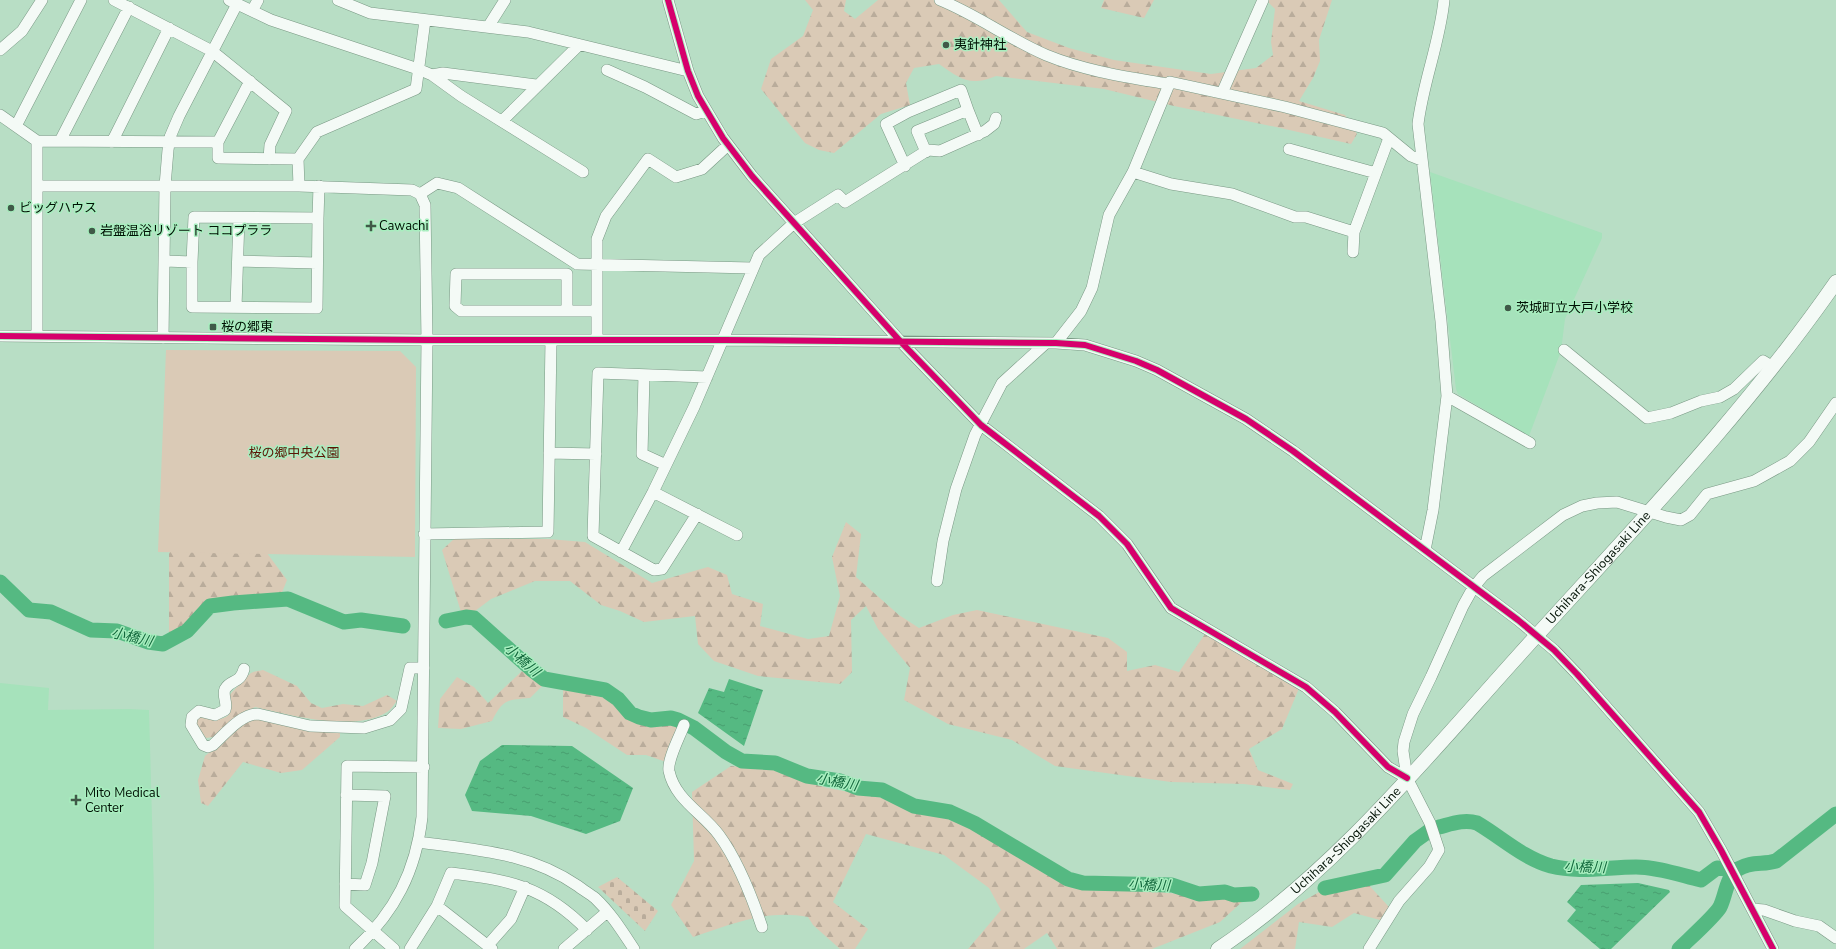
<svg xmlns="http://www.w3.org/2000/svg" width="1836" height="949" font-family="'Nunito Sans','Noto Sans JP',sans-serif">
<style>
.built{fill:#a6e2bb}
.forest{fill:url(#forest-firs)}
.cemetery{fill:url(#cemetery-stones)}
.green{fill:#dacab6}
.water{fill:url(#water-ripples)}
.lines{fill:none;stroke-linecap:round;stroke-linejoin:round}
.river{stroke:#55b982;stroke-width:15}
.minor-casing{stroke:#799884;stroke-width:12}
.major-casing{stroke:#799884;stroke-width:15}
.minor{stroke:#f4faf6;stroke-width:11}
.major{stroke:#f4faf6;stroke-width:14}
.cycleway-casing{stroke:#a8eebf;stroke-width:8}
.cycleway{stroke:#d6006c;stroke-width:6}
.poi-dot{fill:#405948;stroke:#a8eebf;stroke-width:1.5}
.labels{text-anchor:middle;dominant-baseline:central;stroke-width:3;stroke-linejoin:round;paint-order:stroke}
.poi-label{font-size:13px;fill:#001104;stroke:#a8eebf;text-anchor:start}
.park-label{font-size:13px;fill:#5b1403;stroke:#a8eebf}
.street-label{font-size:13px;fill:#001104;stroke:#a8eebf}
.water-label{font-size:14px;font-style:italic;fill:#12683c;stroke:#a8eebf}
</style>
<defs>
<pattern id="forest-firs" width="22" height="20" patternUnits="userSpaceOnUse"><rect width="22" height="20" fill="#dacab6"/><path d="M5 1l3.5 6h-7zM16 11l3.5 6h-7z" fill="#b9ac9b"/></pattern>
<pattern id="cemetery-stones" width="16" height="16" patternUnits="userSpaceOnUse"><rect width="16" height="16" fill="#dacab6"/><path d="M2 7V4a2 2 0 0 1 4 0v3zM10 15v-3a2 2 0 0 1 4 0v3z" fill="#b9ac9b"/></pattern>
<pattern id="water-ripples" width="26" height="14" patternUnits="userSpaceOnUse"><rect width="26" height="14" fill="#55b982"/><path d="M2 4q2-2 4 0t4 0M15 11q2-2 4 0t4 0" fill="none" stroke="#489e6f"/></pattern>
</defs>
<rect width="100%" height="100%" fill="#b8dec5"/>
<path class="built" d="M1430,172L1602,233V238L1565,319L1561,351L1529,436L1458,394L1456,389Z
M0,683L49,688L48,710L129,709L149,710L154,890V949H0Z"/>
<path class="forest" d="M805,0H846L844,11L855,19L878,0H999L1027,32L1069,48L1114,60L1211,74L1256,68L1273,55L1271,42L1275,9L1266,0H1332L1319,40L1320,61L1313,78L1299,101L1345,115L1357,134L1351,144L1276,127L1174,106L1104,89L996,76C969,87 961,79 939,64L914,68L906,83L910,105L881,114L834,153L819,150L805,143L761,89L771,59L803,36L813,10Z
M1104,0H1154L1144,18L1101,8Z
M198,501L255,537L287,580L281,595L213,602L192,620L169,635V554Z
M846,522L861,534L856,577L899,615L919,628L953,615L977,610L1108,638L1127,652V671L1155,665L1179,672L1205,634L1300,686L1282,729L1249,749L1258,770L1293,784L1290,790L1244,784L1171,782L1055,766L1012,740L948,724L904,700L910,668L878,629L866,606L851,620L852,672L840,684L758,676L714,661L698,644L695,616L644,622L620,611L601,605L570,581H535L491,599L475,611L461,612L442,550L454,539H548L585,542L652,583L708,567L727,575L732,594L763,604L760,626L808,639L829,636L840,596L832,557Z
M263,670L297,686L311,703L322,708L343,704L363,706L387,695L397,701C394,704 391,710 387,712C355,733 290,715 255,707L233,720L214,737L206,738L196,724V718L201,716C219,723 238,719 229,696C232,692 248,675 251,673C254,671 259,671 263,670Z
M522,671L544,684L530,698C507,700 503,699 492,721L461,729L438,728L440,699L457,677L474,687L488,703Z
M563,689L590,690L612,699L635,720L678,726L666,762L646,755H627L586,728L563,717Z
M257,719L340,730V737L302,770L281,773L243,762L208,806L201,803L198,780L205,756L246,722Z
M731,766L776,770L827,788L883,798L956,818L1047,875L1085,890L1150,891L1243,901L1220,922L1152,949H1057L1047,933L1024,949H968L1001,910L989,888L944,855L866,834L833,902L868,929L855,949H840L813,925L808,917C768,909 731,924 693,937L671,905L694,861L692,792Z
M1366,882L1389,907L1380,920L1354,913L1332,927L1299,922L1295,949H1240L1298,904L1321,891L1339,892Z"/>
<path class="cemetery" d="M617,877L658,911L645,931L598,887Z"/>
<path class="green" d="M166,350L400,351L416,367L415,557L158,552Z"/>
<path class="water" d="M729,679L763,690L744,746L698,713L709,688L724,692Z
M502,745L572,746L633,788L620,821L586,834L531,816L472,811L465,795L480,761Z
M1638,883L1669,890L1670,892L1611,949H1600L1567,921L1576,910L1567,902L1581,885Z"/>
<g class="lines">
<path class="river" d="M0,582L29,610L51,612L91,630L117,631L148,642L163,644L187,631L210,606L233,603L288,599L344,622L361,620L403,626
M446,621L466,617L474,618L531,669L544,679L605,690L618,699L630,713L639,717L651,720L671,718L678,720L694,728L726,752L742,761L775,763L807,776L840,781L858,788L882,790L914,806L950,812L974,823L1068,879L1083,883L1172,885L1199,894L1225,892L1234,895L1252,894
M1439,827C1451,824 1464,819 1477,823C1501,837 1523,858 1551,866C1578,873 1608,867 1636,867C1658,867 1680,875 1701,880L1717,868L1737,870
M1325,888L1385,875L1415,841L1429,831
M1679,949C1688,940 1715,916 1720,907C1726,895 1726,878 1738,869C1751,861 1763,865 1776,861L1836,814"/>
<defs>
<path id="minor" d="M114,0L212,51L286,111L270,145L269,159
M229,0L271,20L418,69L432,75L461,96L583,172
M338,0L370,13L528,32L688,71
M668,0L688,71L698,96L723,138L752,176L900,341L981,425L1099,516L1127,544L1171,608L1306,687L1335,712L1388,767L1407,778
M940,0C977,15 1009,39 1046,55C1085,71 1127,77 1168,84
M252,11L258,0
M488,27L505,0
M0,50L22,31L42,0
M607,70L645,87L696,114L706,111
M432,75L443,73L536,85
M1222,93L1263,0
M0,115L37,141V336
M502,121L579,45
M16,126L81,0
M37,141L218,142V158L298,159
M60,141L129,7
M112,142L169,28
M218,142L250,81
M1289,149L1376,173
M926,152L917,131L968,110L978,135
M905,166L886,124L908,112L961,90L968,110
M1133,172L1171,184L1232,194L1295,217H1306L1354,232
M37,186H299L298,159L317,132L416,89L425,20
M299,186L412,190L420,194L425,205L427,340L422,817C416,871 395,912 355,949
M420,194L437,183L458,188L577,264L752,268
M1353,252L1354,232L1389,138
M165,261L192,262L194,217L318,218L319,186
M238,261L317,263
M192,262V307L317,308L318,218
M236,307L239,218
M567,311V274H456L455,306L461,311H597
M0,336L427,340H723L1056,343L1085,345L1136,361L1157,370L1246,419L1293,451L1518,620L1554,650L1577,674L1699,812L1721,850L1773,949
M163,338L165,186L168,150L170,137L179,116L237,4
M597,340V239L606,216L648,159L676,177L702,169L728,145
M1056,343L1081,311L1092,288L1109,215L1133,172L1170,82L1285,107L1383,133L1411,156L1421,160
M1564,350L1647,418L1671,413L1701,401L1720,397L1734,389L1763,361L1773,367
M644,375L642,454L666,465
M1447,396L1530,443
M549,453L596,454
M653,492L737,535
M697,514L662,569L654,570L593,536L598,373L707,377
M424,534L548,532L551,340
M1425,550L1433,510L1447,396L1441,321L1418,124C1423,82 1440,42 1444,0
M621,552L653,492L694,407L759,255L794,223L838,195L845,202L928,150L940,151L985,131L994,124L996,118
M937,581L943,541L956,489L975,435L1002,383L1046,343
M244,669C240,684 231,679 225,689C222,696 228,703 225,710L215,715L199,711L192,717L191,725L203,745L208,747L213,745C226,733 241,714 258,714L310,726L364,728L390,720L401,709L410,668H424
M684,725C680,736 667,760 669,771C675,800 703,813 719,835C738,861 752,897 762,927
M419,842C476,850 529,852 578,886C583,890 590,894 595,898C611,913 622,931 634,949
M345,884L365,885L372,863L385,796L346,795
M437,906L492,949
M1752,909L1764,910L1795,921L1819,926L1836,938
M488,945L511,919L525,887
M394,949L345,906L347,766L424,767
M410,949L437,906L451,873C509,880 544,886 587,930
M564,949L607,912
M1369,949L1399,901L1429,867L1439,850L1430,823L1407,778L1403,751L1404,742L1413,714L1431,677L1463,606L1473,588L1483,576L1563,515L1582,506L1597,503L1617,502L1666,517L1681,520L1690,515L1707,494L1754,481L1790,461L1809,442L1836,403"/>
<g id="major">
<path id="s1" d="M1218,949C1333,873 1427,757 1519,655C1628,534 1743,416 1836,282"/>
</g>
</defs>
<use href="#minor" class="minor-casing"/>
<use href="#major" class="major-casing"/>
<use href="#minor" class="minor"/>
<use href="#major" class="major"/>
<defs>
<path id="cycleway" d="M668,0L688,71L698,96L723,138L752,176L900,341L981,425L1099,516L1127,544L1171,608L1306,687L1335,712L1388,767L1407,778
M0,336L427,340H723L1056,343L1085,345L1136,361L1157,370L1246,419L1293,451L1518,620L1554,650L1577,674L1699,812L1721,850L1773,949"/>
</defs>
<use href="#cycleway" class="cycleway-casing"/>
<use href="#cycleway" class="cycleway"/>
</g>
<g class="poi-dot">
<circle cx="946" cy="45" r="4"/>
<circle cx="11" cy="208" r="4"/>
<path d="M369 220h4v4h4v4h-4v4h-4v-4h-4v-4h4z"/>
<circle cx="92" cy="231" r="4"/>
<circle cx="1508" cy="308" r="4"/>
<rect x="209" y="323" width="8" height="8" rx="2"/>
<path d="M74 794h4v4h4v4h-4v4h-4v-4h-4v-4h4z"/>
</g>
<g class="labels">
<g class="poi-label">
<text x="954" y="45">夷針神社</text>
<text x="19" y="208">ビッグハウス</text>
<text x="379" y="226">Cawachi</text>
<text x="100" y="231">岩盤温浴リゾート ココプララ</text>
<text x="1516" y="308">茨城町立大戸小学校</text>
<text x="221" y="327">桜の郷東</text>
<text x="85" y="793">Mito Medical<tspan x="85" dy="15">Center</tspan></text>
</g>
<g class="park-label">
<text x="294" y="453">桜の郷中央公園</text>
</g>
<g class="street-label">
<text stroke="none"><textPath href="#s1" startOffset="540">Uchihara-Shiogasaki Line</textPath></text>
<text stroke="none"><textPath href="#s1" startOffset="168">Uchihara-Shiogasaki Line</textPath></text>
</g>
<g class="water-label">
<text transform="translate(132 637) rotate(13)">小橋川</text>
<text transform="translate(522 660) rotate(41)">小橋川</text>
<text transform="translate(837 782) rotate(11)">小橋川</text>
<text transform="translate(1585 867) rotate(2)">小橋川</text>
<text transform="translate(1149 885) rotate(3)">小橋川</text>
</g>
</g>
</svg>
